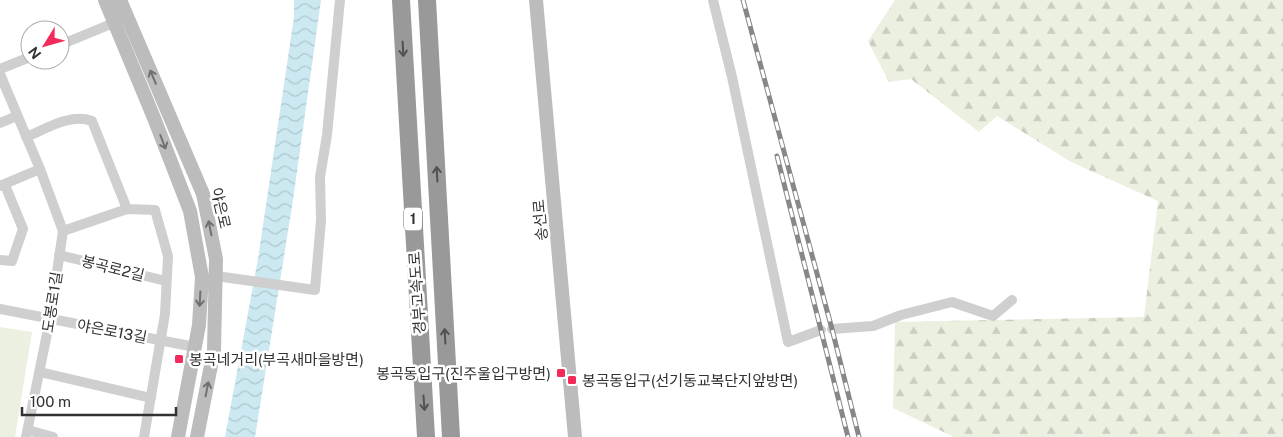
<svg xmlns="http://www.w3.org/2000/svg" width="1283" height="437" font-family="'Public Sans','Noto Sans KR',sans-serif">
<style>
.green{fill:#ebf0e0}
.forest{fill:url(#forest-firs)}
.water{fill:url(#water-waves)}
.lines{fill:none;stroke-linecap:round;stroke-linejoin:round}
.street{stroke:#cfcfcf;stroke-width:10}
.secondary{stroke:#bcbcbc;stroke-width:14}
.highway{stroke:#999;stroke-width:18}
.rail-casing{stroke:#878787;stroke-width:5}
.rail{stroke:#fff;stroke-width:3;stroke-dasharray:9;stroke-linecap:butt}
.oneway{stroke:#515151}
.oneway2{stroke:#707070}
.poi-dot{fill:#f32b59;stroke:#fff;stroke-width:2}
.labels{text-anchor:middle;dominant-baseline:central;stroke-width:5;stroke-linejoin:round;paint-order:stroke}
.shield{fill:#fff;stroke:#707070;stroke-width:1}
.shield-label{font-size:14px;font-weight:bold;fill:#323232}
.street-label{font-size:15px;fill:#323232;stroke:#fff}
.poi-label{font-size:15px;fill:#323232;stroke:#fff;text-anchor:start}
</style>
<defs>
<pattern id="forest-firs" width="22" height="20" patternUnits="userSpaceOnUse" patternTransform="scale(1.25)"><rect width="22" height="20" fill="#ebf0e0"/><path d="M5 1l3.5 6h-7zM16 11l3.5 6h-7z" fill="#cacec1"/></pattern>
<pattern id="water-waves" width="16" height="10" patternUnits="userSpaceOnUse" patternTransform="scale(1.25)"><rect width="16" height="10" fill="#cce8f0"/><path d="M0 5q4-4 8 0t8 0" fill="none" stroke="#b0c7ce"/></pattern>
</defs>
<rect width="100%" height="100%" fill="#fff"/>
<path class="green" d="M0,327L32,332L15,437H0Z"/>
<path class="forest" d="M895,0H1283V437H954L893,408L895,322L1144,317L1158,201L1071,162L997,116L979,132L911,79L889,82L868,41Z"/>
<path class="water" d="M294,0H321L293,200L255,437H225L258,259L294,17Z"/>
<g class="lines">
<path class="street" d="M713,0L732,77L788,342L821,330
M60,45L128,17
M0,69L30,57
M0,74L40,169L63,231L50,319L26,437
M0,123L17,116
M26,137C46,129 70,113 92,121L127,209
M0,186L40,169
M63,231L127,209L155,210L168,256L165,314L144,437
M59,255L166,281
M0,260L12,261L23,229L5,185
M216,276L315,290L321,220L320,177L327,135L340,0
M0,309L195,347
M832,329L873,326L901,315L952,302L993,316L1012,300
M40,372L151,398
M28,430L53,437"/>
<path class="secondary" d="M105,0L154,118L190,211L202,277L199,325L178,437
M120,0L203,194L216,259L214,350L197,437
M536,0L575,437"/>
<path class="highway" d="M401,0L426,437
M427,0L451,437"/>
<defs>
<path id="rail" d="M743,0L832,329L859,437
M777,156L848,437"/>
</defs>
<use href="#rail" class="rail-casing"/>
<use href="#rail" class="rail"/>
</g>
<defs><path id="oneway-shaft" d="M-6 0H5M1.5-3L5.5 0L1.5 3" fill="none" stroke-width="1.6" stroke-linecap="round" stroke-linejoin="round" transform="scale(1.25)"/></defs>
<g class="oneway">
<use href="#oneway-shaft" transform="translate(403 49) rotate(87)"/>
<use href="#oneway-shaft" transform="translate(437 174) rotate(-93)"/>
<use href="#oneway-shaft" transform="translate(445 336) rotate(-93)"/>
<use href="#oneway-shaft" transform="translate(424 403) rotate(86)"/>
</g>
<g class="oneway2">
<use href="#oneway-shaft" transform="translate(153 77) rotate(-113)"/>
<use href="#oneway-shaft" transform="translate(163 142) rotate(69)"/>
<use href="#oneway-shaft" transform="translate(210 228) rotate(-101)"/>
<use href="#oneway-shaft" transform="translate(200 299) rotate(93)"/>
<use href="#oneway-shaft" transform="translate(207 389) rotate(-79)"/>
</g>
<g class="poi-dot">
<rect x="174" y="354" width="10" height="10" rx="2.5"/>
<rect x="556" y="368" width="10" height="10" rx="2.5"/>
<rect x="567" y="375" width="10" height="10" rx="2.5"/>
</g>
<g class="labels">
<rect class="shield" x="404" y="207.5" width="18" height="23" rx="4"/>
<g class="shield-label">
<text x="413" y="219">1</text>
</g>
<g class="street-label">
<text transform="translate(221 208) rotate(77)">야은로</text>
<text transform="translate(540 220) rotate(-95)">송선로</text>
<text transform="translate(113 268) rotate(14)">봉곡로2길</text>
<text transform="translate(417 293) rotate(-94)">경부고속도로</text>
<text transform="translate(52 302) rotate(-81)">도봉로1길</text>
<text transform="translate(112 331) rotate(11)">야은로13길</text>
</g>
<g class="poi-label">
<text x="189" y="359">봉곡네거리(부곡새마을방면)</text>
<text x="551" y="373" text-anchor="end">봉곡동입구(진주울입구방면)</text>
<text x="582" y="380">봉곡동입구(선기동교복단지앞방면)</text>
</g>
</g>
<g transform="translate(45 45) rotate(233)"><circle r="24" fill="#ffffff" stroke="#adadad"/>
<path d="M0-4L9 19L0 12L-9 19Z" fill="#f32b59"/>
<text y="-8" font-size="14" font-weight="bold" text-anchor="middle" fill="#323232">N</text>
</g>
<path d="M22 407v8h154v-8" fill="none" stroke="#323232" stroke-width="2.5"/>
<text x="30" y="407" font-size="15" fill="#323232" stroke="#ffffff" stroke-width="4" paint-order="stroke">100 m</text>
</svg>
